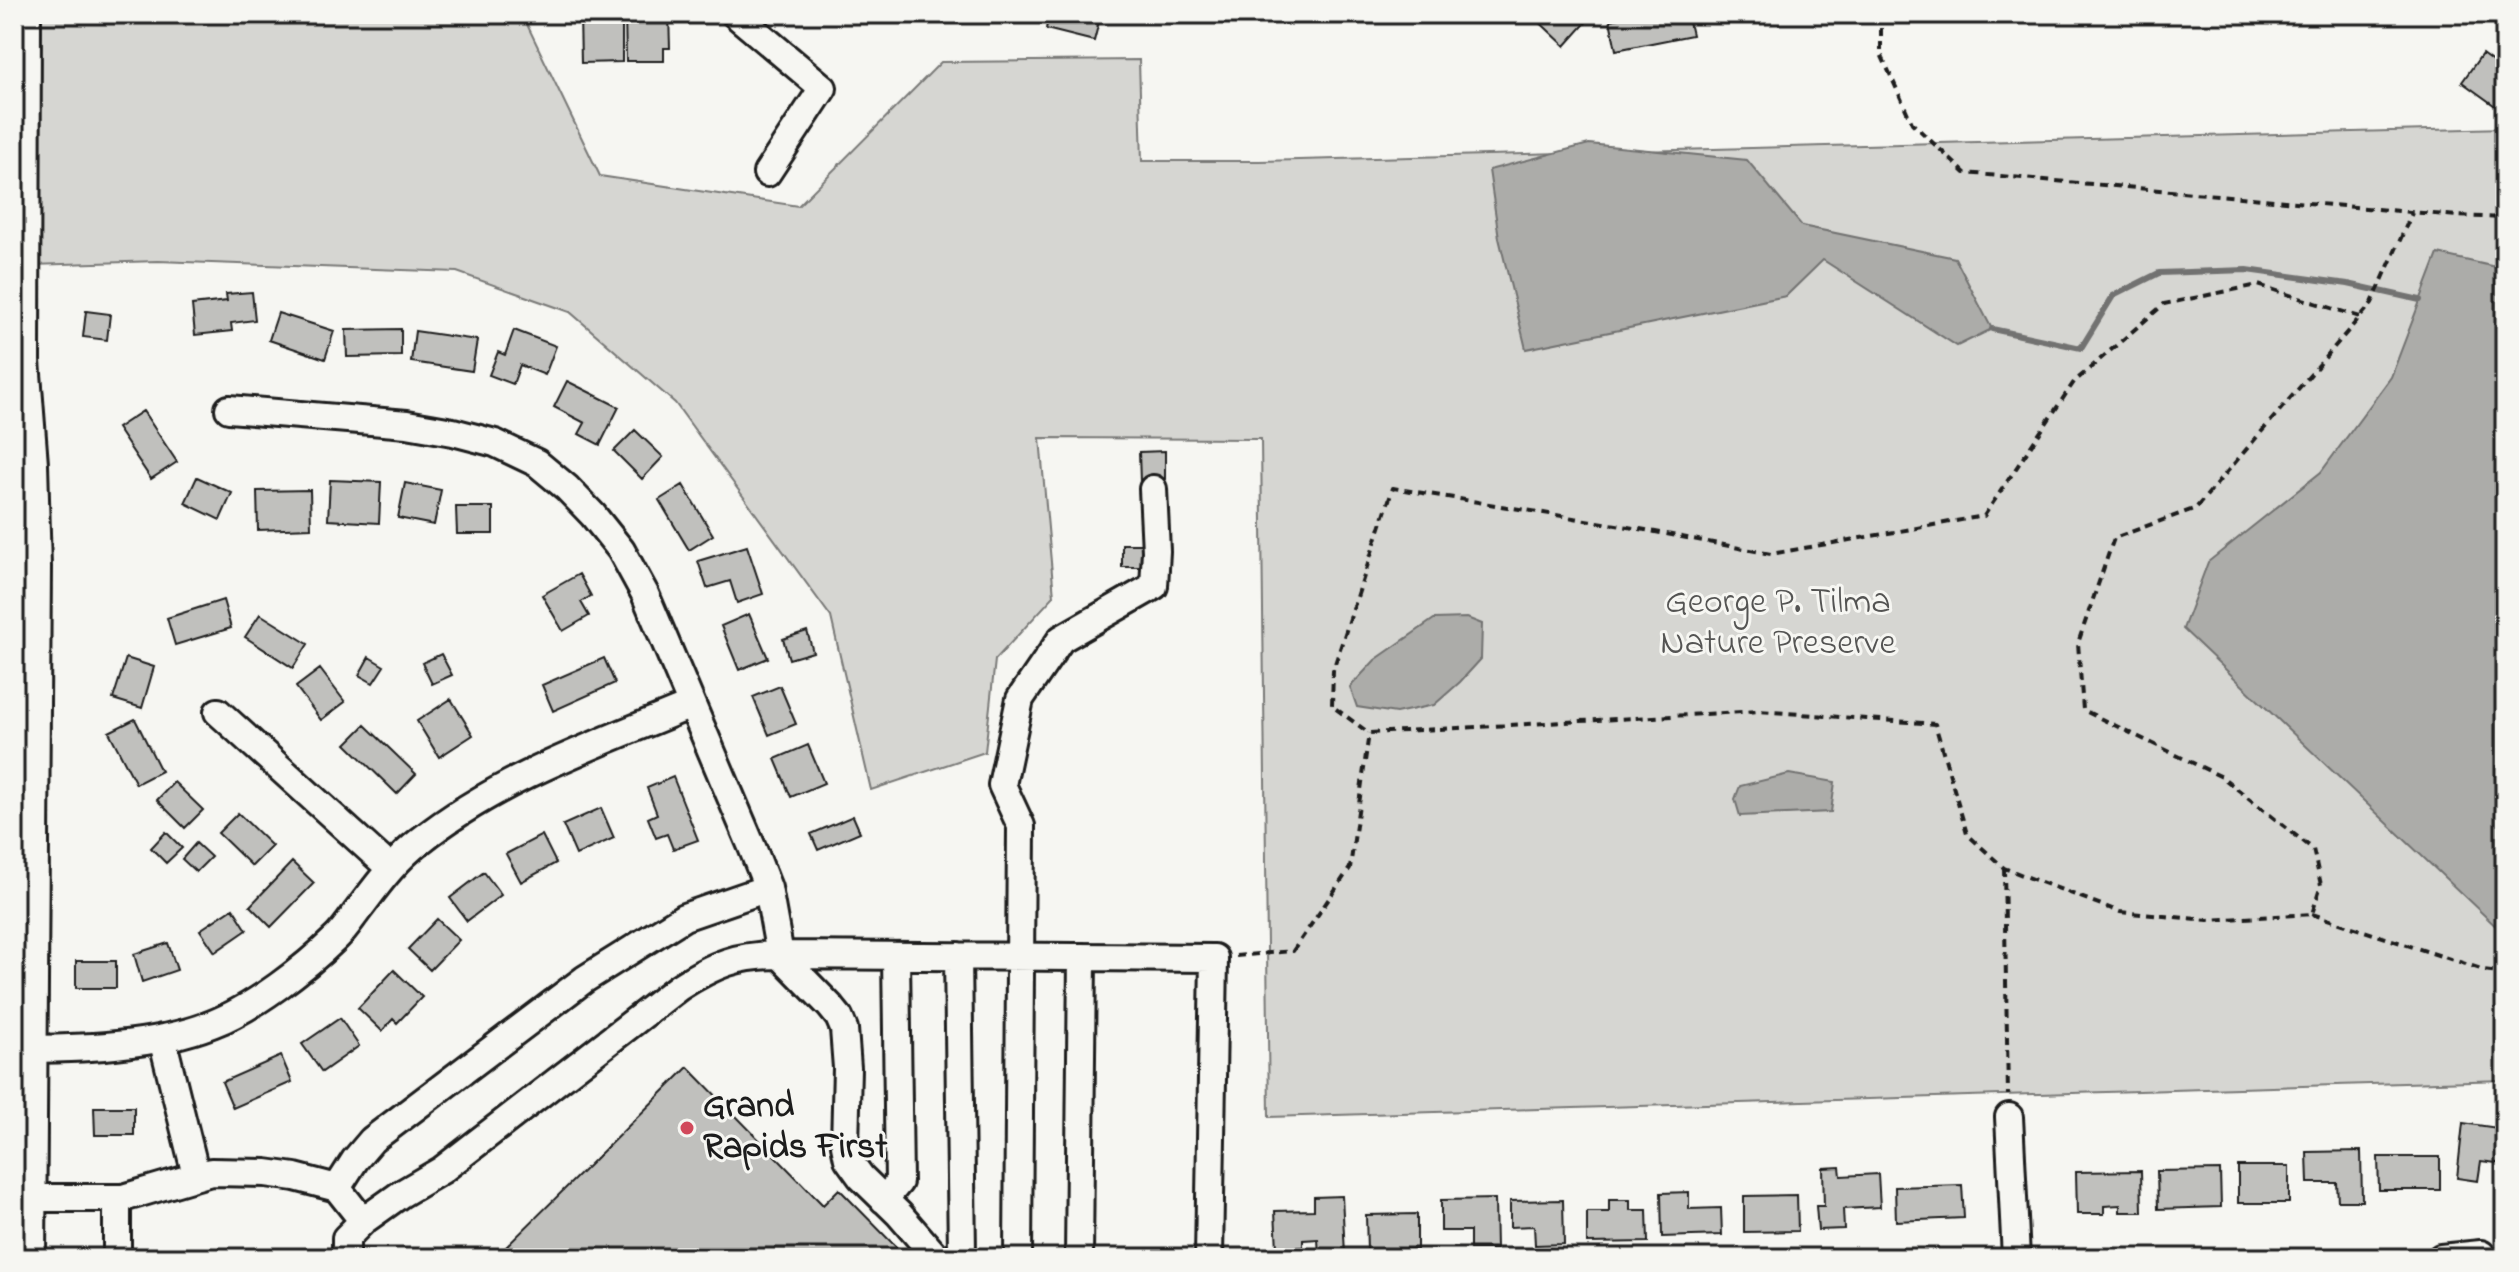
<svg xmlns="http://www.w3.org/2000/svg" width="2519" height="1272" font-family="'Indie Flower',sans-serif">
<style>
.green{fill:#d6d6d2;stroke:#797977;stroke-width:2}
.water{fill:#acaca9;stroke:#727271;stroke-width:2}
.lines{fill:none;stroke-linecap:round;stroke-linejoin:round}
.stream{stroke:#727271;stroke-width:6}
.building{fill:#c0c0bd;stroke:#1c1c1c;stroke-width:2}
.minor-casing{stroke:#1c1c1c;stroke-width:32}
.major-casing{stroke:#1c1c1c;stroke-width:40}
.path{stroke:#1c1c1c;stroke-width:4;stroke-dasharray:8 6;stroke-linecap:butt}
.minor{stroke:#f6f6f2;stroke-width:26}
.major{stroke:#f6f6f2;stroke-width:34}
.poi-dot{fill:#d1495b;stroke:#f6f6f2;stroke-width:3}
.labels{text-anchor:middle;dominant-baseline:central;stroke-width:6;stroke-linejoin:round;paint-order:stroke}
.park-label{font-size:36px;fill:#545453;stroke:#f6f6f2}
.poi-label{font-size:36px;font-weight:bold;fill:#1c1c1c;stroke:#f6f6f2;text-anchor:start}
</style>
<rect width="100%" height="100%" fill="#f6f6f2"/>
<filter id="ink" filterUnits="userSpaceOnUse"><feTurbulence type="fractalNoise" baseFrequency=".0125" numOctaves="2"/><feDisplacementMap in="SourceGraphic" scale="16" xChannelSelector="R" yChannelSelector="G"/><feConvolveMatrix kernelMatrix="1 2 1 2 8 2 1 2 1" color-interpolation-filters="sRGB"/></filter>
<g filter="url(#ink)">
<path class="green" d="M42,14H522L600,176L798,206L941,62L1139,60L1142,161H1259L2505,128V1080L1269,1117L1261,439L1040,438L1054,596L995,660L985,752L871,790L831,617L675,403L570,312L457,272L158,261L32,265Z"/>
<path class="water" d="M1589,144L1747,160L1802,226L1955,258L1992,329L1957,346L1823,260L1786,296L1526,349L1499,238L1489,170Z
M2438,254L2505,269V935L2183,629L2208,562L2321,472L2391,377Z
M1467,618L1482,624L1481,659L1460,682L1434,705L1396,713L1357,707L1350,687L1375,660L1434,619Z
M1789,774L1835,782L1831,812L1740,816L1735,799L1740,786Z"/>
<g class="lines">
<path class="stream" d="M1992,329L2081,348L2113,296L2159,273L2247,270L2348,284L2420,300"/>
</g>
<path class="building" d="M580,14H622V62L581,63Z
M625,14H669L670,48H664V61H626Z
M1049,14H1101L1094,41L1046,29Z
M1531,14H1587L1591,17L1565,46Z
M1638,14H1687L1692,35L1616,50L1610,20Z
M2482,54L2505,71V113L2462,82Z
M252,292L255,320L231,323L232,331L195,335L192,305L227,301L226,294Z
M86,311L110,314L107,340L83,337Z
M278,313L334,331L325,359L269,340Z
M401,329V356L347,357L346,330Z
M514,330L556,346L545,375L520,365L513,384L489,375L498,352L505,355Z
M415,331L477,340L472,371L411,362Z
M567,381L619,407L600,445L579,434L585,423L554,407Z
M143,411L177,462L151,479L117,428Z
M635,430L663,457L642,479L614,451Z
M1165,451V482H1140L1139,452Z
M197,477L232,493L220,520L185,503Z
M330,480L381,482L379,523L328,520Z
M405,483L441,490L434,525L398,518Z
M683,485L713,535L689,550L659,500Z
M310,490L311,528L258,530L257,491Z
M456,507H493V534H457Z
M1122,544H1142L1143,567H1122Z
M747,546L763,594L737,603L730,581L707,588L698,561Z
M579,574L591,596L581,602L589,616L563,631L542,595Z
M223,600L231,628L175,645L167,618Z
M260,614L308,644L293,668L245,637Z
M749,614L768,658L739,670L721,626Z
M807,631L813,652L789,659L783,639Z
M441,654L452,675L432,684L422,663Z
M369,657L384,666L373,683L359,675Z
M126,658L154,667L142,708L113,699Z
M604,658L615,683L553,711L542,685Z
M320,669L345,702L321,720L296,687Z
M780,686L796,724L769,735L753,697Z
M451,699L473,735L439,757L417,721Z
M135,719L161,771L136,784L109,732Z
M365,725L416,774L397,794L346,744Z
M808,745L824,783L791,797L775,759Z
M673,777L698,840L673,849L667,834L656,838L648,818L657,814L647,788Z
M174,782L203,810L185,828L157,800Z
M601,808L614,838L576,855L563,825Z
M238,813L272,846L252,866L218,833Z
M853,816L860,832L818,850L811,834Z
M166,832L182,848L166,863L151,848Z
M542,835L556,863L521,882L506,854Z
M196,843L211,857L196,872L182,859Z
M292,862L314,883L271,927L250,906Z
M484,872L501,895L467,921L450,898Z
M233,908L247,930L215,952L200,930Z
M437,919L459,940L430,970L408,949Z
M168,943L177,970L142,982L134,954Z
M76,961H116V988H76Z
M394,970L422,997L397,1023L393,1019L382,1031L358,1008Z
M340,1018L359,1046L322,1072L302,1044Z
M281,1056L292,1082L233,1108L222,1082Z
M688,1067L823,1205L839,1189L907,1258H495Z
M94,1107H134V1135H95Z
M2463,1123L2505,1129V1164L2481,1161L2478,1181L2457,1178Z
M2361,1151L2362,1201H2338L2337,1183H2308L2307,1152Z
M2378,1157H2440V1190H2379Z
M2238,1166H2289V1203H2238Z
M1840,1167L1841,1176L1878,1174L1880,1207L1843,1209L1844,1229L1818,1230L1816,1206H1824L1823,1168Z
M2220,1170L2221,1207L2158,1209L2157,1171Z
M2141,1171L2142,1212H2120V1205L2104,1206V1214H2077L2076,1172Z
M1962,1185L1964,1218L1896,1221L1895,1187Z
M1689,1192V1209L1721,1208L1722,1235L1662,1237L1661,1193Z
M1797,1195L1798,1231L1744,1232V1196Z
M1342,1196L1345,1254L1319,1255L1318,1239L1303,1240V1247L1277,1249L1275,1211L1314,1210V1197Z
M1495,1199L1496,1249H1470V1231H1441V1200Z
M1563,1200L1564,1244L1535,1245L1534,1226L1510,1227V1201Z
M1609,1200H1630V1210H1647L1648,1242L1587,1243V1212H1609Z
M1417,1214V1249L1367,1250L1366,1215Z"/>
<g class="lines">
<defs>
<path id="minor" d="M735,14L823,88L767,173
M229,409L407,424L453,432L495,443L537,463L567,488L593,515L621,550L645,594L752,847L768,888L780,955L830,1006L839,1017L844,1029L847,1068L845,1145L848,1159L861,1177L899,1214L937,1258
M218,712L390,868
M958,956L962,1252L959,1258
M162,1038L196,1175
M14,1049C76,1049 154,1047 212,1024C254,1008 305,968 337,937C345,929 352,918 359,909C378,884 395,860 420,841C499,778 598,744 691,705
M2009,1117L2016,1258
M337,1188L355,1160L372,1140L585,979L684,917L768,888
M29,1198H123L211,1172L266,1173L295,1177L337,1188L363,1221
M117,1198V1258
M884,1200L899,1182L896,956
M346,1258V1238L363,1221L401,1194L442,1170L679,987C715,964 737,955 780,955L1214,958L1209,1258
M1018,1258L1021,826L1002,785L1020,699L1061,639L1154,586L1156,551L1153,489
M1079,1258L1082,957
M2441,1258L2481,1254"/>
<path id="major" d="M23,14L22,361L30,464L33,567L28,1258"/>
</defs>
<use href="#minor" class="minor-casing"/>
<use href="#major" class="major-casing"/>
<path class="path" d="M1881,14V54L1912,123L1965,173L2457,216L2505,218
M2360,317L2258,285L2164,304L2074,382L1984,516L1771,554L1640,529L1393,488L1333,670L1332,706L1369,733L1759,711L1935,724L1967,834L2004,868L2120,912L2208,920L2312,914L2321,885L2313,849L2222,777L2083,710L2078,643L2114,538L2196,508L2360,317L2372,303L2412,213
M2004,868L2008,1095
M2312,914L2484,970L2505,973
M1236,956L1293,951L1350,868L1369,733"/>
<use href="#minor" class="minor"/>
<use href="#major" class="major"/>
</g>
</g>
<circle class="poi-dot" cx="687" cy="1128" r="8"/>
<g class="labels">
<g class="park-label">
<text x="1778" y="603">George P. Tilma<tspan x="1778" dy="41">Nature Preserve</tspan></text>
</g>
<g class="poi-label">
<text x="703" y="1107">Grand<tspan x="703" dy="41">Rapids First</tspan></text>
</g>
</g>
<rect width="2519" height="1272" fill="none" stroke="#f6f6f2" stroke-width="48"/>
<rect x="24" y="24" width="2471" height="1224" fill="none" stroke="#1c1c1c" stroke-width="3" filter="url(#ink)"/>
</svg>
